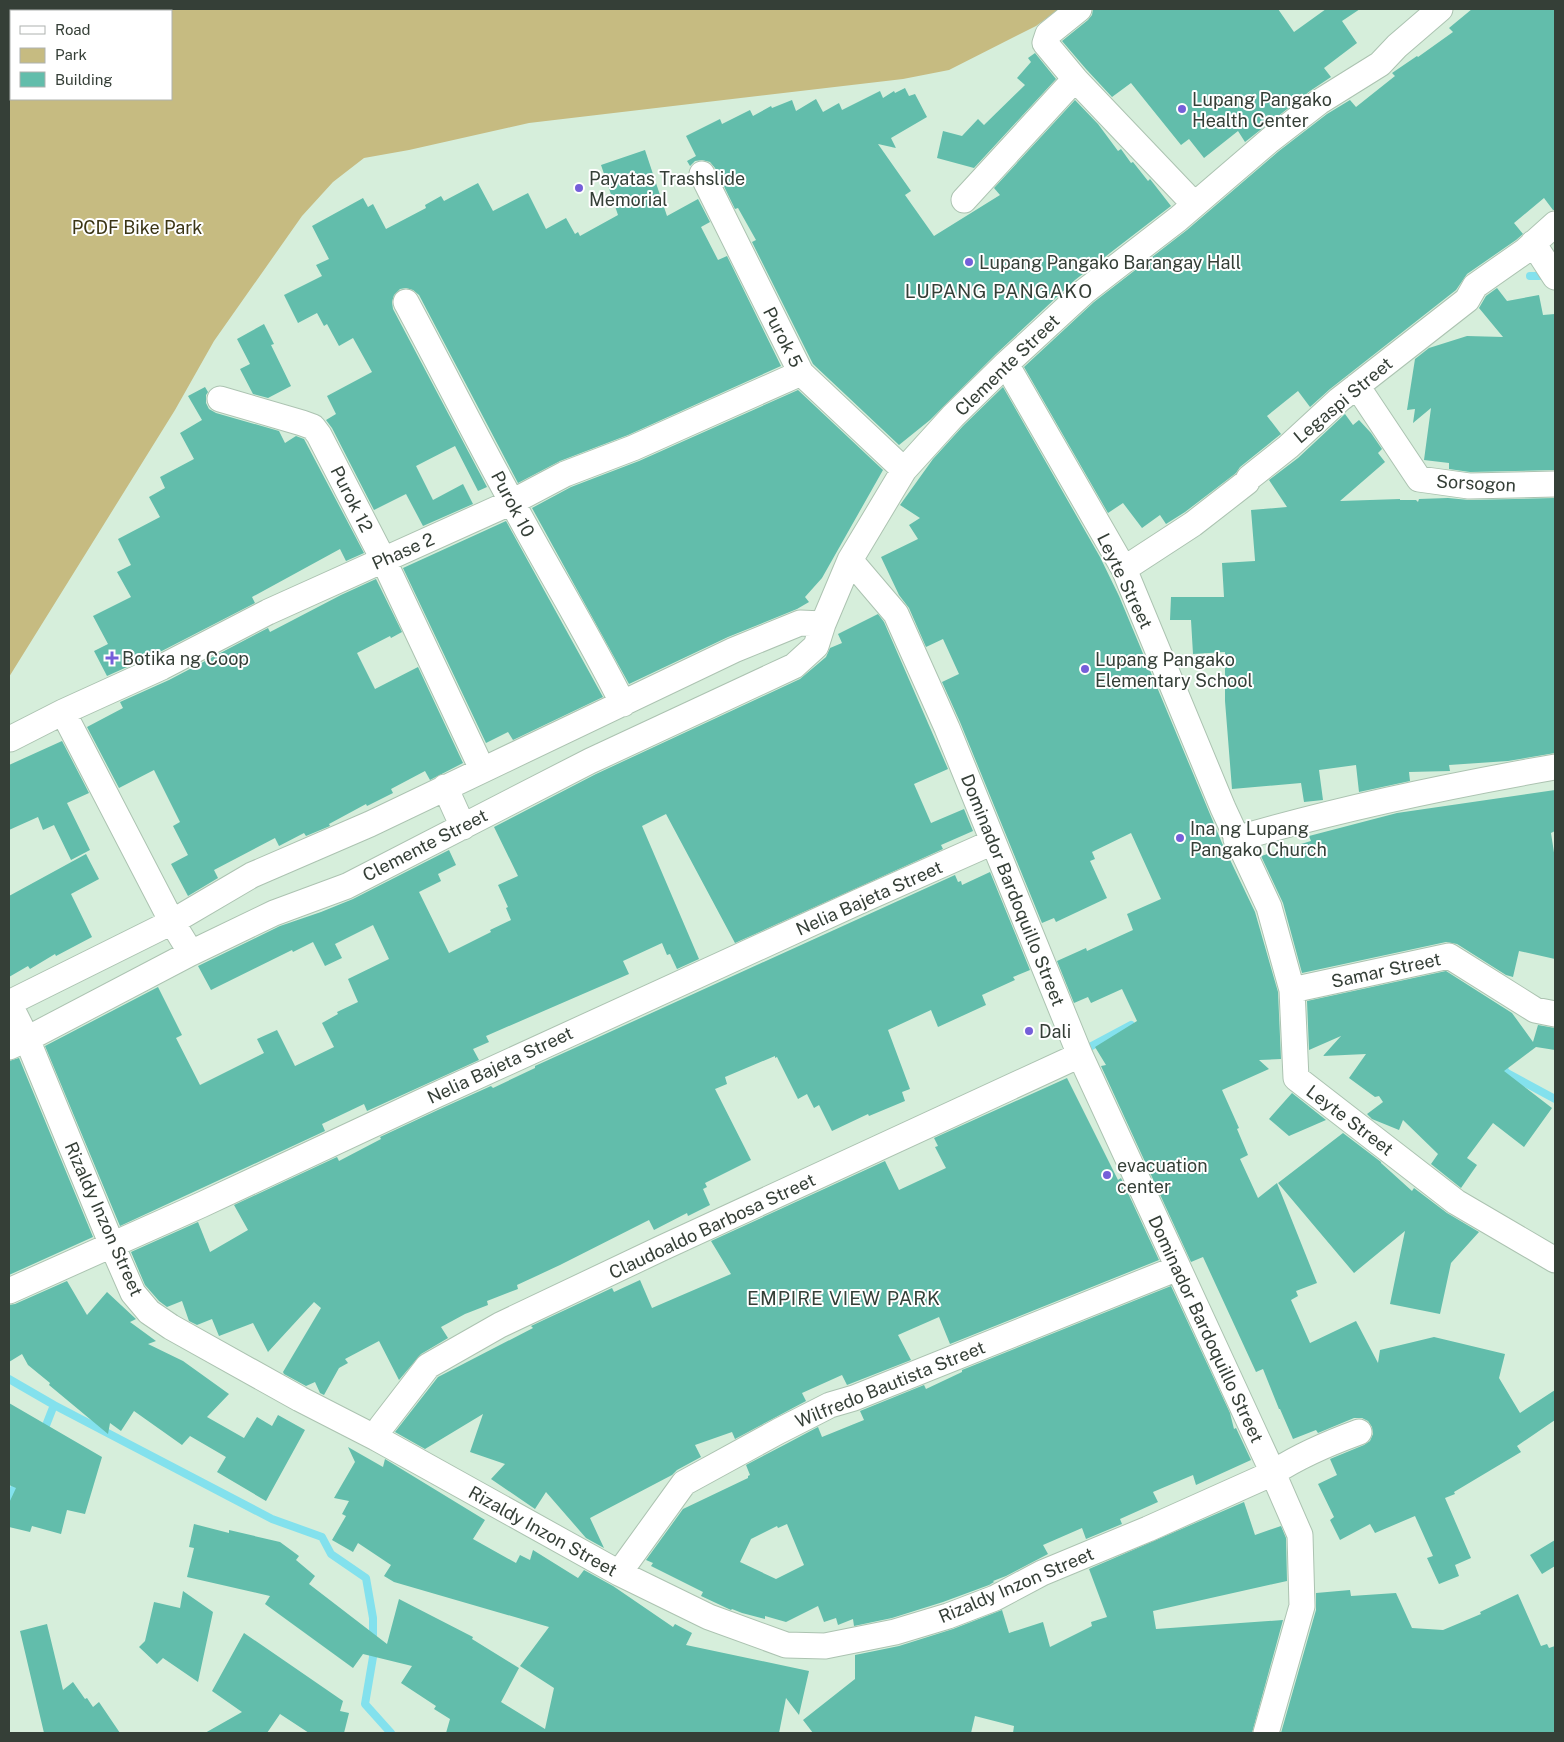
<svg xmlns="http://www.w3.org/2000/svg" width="1564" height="1742" font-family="'Public Sans',sans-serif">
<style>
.green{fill:#c6bb81;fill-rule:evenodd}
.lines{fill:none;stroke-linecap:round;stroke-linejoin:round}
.stream{stroke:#83e1ed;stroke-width:8}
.building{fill:#62bdab;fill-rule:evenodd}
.minor-casing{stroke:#acc3b1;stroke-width:27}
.minor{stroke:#fff;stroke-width:25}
.poi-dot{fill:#755fd9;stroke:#fff;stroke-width:2}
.labels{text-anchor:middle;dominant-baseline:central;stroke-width:4;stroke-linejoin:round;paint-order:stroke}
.poi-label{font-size:18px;fill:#353f37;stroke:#fff;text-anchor:start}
.park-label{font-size:18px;fill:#3b3515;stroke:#fff}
.street-label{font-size:18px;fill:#353f37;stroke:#fff}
.neighbourhood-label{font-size:19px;letter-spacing:1px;fill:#353f37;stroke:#fff}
</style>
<rect width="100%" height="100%" fill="#d6eedb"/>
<path class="green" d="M9,9H1059L1036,26L949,70L903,79L529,123L409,150L364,158L333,182L302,216L214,341L175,410L9,677ZM11,11H171V99H11Z"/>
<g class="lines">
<path class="stream" d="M1530,276H1539
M1086,1049L1131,1025
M1498,1063L1507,1073L1555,1099
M9,1379L54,1405L272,1519L322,1537L331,1554L366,1578L373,1618V1657L365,1704L391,1733
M43,1433L54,1405
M9,1499L19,1478"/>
</g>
<path class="building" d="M1093,9H1278L1294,32L1326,9H1360L1342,21L1357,43L1324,68L1331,77L1310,91L1245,142L1238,131L1204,158L1189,139L1181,145L1131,83L1112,97L1086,69L1062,41L1088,20L1092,15Z
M1472,9H1555V210H1553L1544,198L1514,223L1523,234L1516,240L1467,274L1456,290L1330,389L1310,407L1298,391L1267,416L1281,434L1240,467L1236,473L1185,512L1166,524L1160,515L1142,528L1123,503L1108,513L1024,367L1094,302L1187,230L1279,151L1327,114L1350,100L1356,107L1395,76L1392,73L1417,56L1418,57L1453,32L1449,28Z
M1035,53L1056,79L974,168L937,158L943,131L962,136L978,119L984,125L1025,85L1017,78L1031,62L1028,58Z
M905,88L909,96L915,94L927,117L891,138L896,148L878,144L911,191L905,195L934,236L1000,195L994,188L1075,100L1098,124L1118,151L1121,149L1131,163L1133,162L1148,181L1150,179L1171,206L1075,280L996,354L930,420L899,445L813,364L752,242L756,240L738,208L735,209L715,168L710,162L702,160L695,161L690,166L687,161L696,156L686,136L720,119L722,124L750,110L753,116L771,106L772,108L792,100L796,111L816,99L823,112L839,103L842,110L880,91L883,98L894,91L895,93Z
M645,150L667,216L698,199L710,222L701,227L718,260L727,256L781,366L628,435L560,461L518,483L419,295L413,290L406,288L400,289L394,295L392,302L393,309L487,487L478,491L455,446L416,466L433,500L463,484L473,504L423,526L406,494L374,510L332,428L326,420L336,414L327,396L372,372L353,338L339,346L327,324L324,326L317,313L298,323L284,295L322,276L316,265L329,259L312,226L363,198L368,207L373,204L386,229L426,208L425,205L441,196L444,201L478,183L493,211L528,193L546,229L566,218L575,234L578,232L580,236L618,215L601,165Z
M1497,288L1507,301L1539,295L1543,315L1555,314V470L1470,472L1449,469V463L1424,460L1431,408L1413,423L1415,409L1407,410L1415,359L1429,348L1467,336L1503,337L1479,308L1486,296Z
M264,324L274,344L271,345L291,386L268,398L253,394L240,369L250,364L237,339Z
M205,387L208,392L206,395V403L209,409L216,413L279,431L285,443L296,436L304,439L364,553L346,561L340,549L252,597L255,603L156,654L107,676L94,651L108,644L93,616L131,597L117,572L131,565L118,539L160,517L149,497L165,488L160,477L194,459L180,433L202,420L188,396Z
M1003,387L1100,557L1119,596L1222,843L1255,912L1278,992L1281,1059L1259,1060L1269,1069L1222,1090L1239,1128L1237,1129L1248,1155L1240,1159L1258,1198L1277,1183L1317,1283L1296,1291L1298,1296L1291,1300L1310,1343L1356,1321L1378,1363L1380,1350L1434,1337L1505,1354L1499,1378L1520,1413L1555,1390V1420L1517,1446L1521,1452L1454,1492L1455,1494L1445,1498L1471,1558L1455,1565L1459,1576L1439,1584L1427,1558L1433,1556L1415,1516L1375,1533L1370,1524L1340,1540L1330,1520L1334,1517L1318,1484L1337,1475L1330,1459L1364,1445L1370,1441L1373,1434L1372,1427L1368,1421L1362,1418H1354L1318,1433L1316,1430L1293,1439L1280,1409H1279L1263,1369L1256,1372L1203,1257L1191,1262L1101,1066L1106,1065L1095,1047L1137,1021L1122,989L1091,1003L1088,997L1074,1003L1057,961L1086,948L1087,951L1133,930L1127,914L1161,899L1131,833L1092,852L1095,859L1090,861L1107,898L1056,922L1054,918L1042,923L960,722L942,682L959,674L943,639L926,647L909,608L899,595L881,557L918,539L909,525L920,518L900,505L933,459L963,426Z
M798,390L883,470L822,578L805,597L809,602L797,609L728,637L629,684L532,508L571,487L639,461Z
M1345,414L1353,425L1359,420L1371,433L1382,449L1378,453L1385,462L1340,501L1400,499V500H1416L1418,502L1419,499L1448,498L1469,500L1555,498V753L1508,761L1449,765L1450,771L1409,772L1410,781L1359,792L1356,765L1319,770L1323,800L1304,802L1301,783L1232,789L1225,701V652L1193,654L1191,620H1170L1171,597H1224L1222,563L1255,561V560L1251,510L1287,507L1269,480L1298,458Z
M506,521L603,697L513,740L508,732L486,743L403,568Z
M376,579L402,632L391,638L390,636L357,653L375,689L418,667L463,763L430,780L425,771L391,789L393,793L367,806L366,804L329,824L330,826L306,836L304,833L279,846L275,838L214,870L218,878L188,896L171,864L188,855L173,826L180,822L154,770L119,788L87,727L123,708L120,702L169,680L268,628L270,632L341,595Z
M878,614L884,622L948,769L914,784L931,823L964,809L973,831L941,845L943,849L735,943L666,814L642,826L699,959L677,969L670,954L667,955L662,943L623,961L629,974L486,1036L489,1042L473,1049L479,1060L367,1111L364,1104L322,1124L325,1131L120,1226L45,1046L158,987L182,1035L176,1038L200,1085L264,1053L257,1039L277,1030L295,1066L334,1047L322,1023L338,1014L337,1012L358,1002L348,979L389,959L373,925L335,944L342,958L325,966L313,942L293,952L292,950L211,990L198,966L280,926L321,912L353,899L449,850L456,865L438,874L441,881L419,892L449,953L491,932L490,930L511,920L506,908L508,907L498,885L518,876L494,827L596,774L800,679L826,657L830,648L842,643L838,634Z
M62,741L89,793L67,803L90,850L71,860L54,825L43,830L38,817L9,830V765Z
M1555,790V831L1551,833L1555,859V959L1519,951L1513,977L1506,975L1457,944L1446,942L1302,973L1283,903L1261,856L1311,841L1309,836L1397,813Z
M86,854L99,879L71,894L92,937L56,956L55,954L30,969L28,966L9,977V896Z
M990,872L1030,970L1013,977L1015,980L982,995L986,1005L938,1027L931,1010L888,1030L910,1089L902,1092L905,1101L869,1116L868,1114L832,1131L819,1105L814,1108L807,1094L798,1099L777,1057L775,1058V1056L725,1077L727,1084L715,1089L751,1160L705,1183L707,1187L703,1189L710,1205L688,1216L687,1213L654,1230L649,1220L560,1265L517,1285L518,1289L487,1301L488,1305L465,1314L441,1327L448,1338L421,1354L399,1380L379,1341L345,1359L348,1363L339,1368L324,1395L320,1393L315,1382L306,1386L284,1374L283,1372L321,1308L314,1302L268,1352L253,1323L219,1336L212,1319L197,1325L189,1321L182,1301L167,1307L159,1301L145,1285L131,1252L198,1222L210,1252L248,1230L234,1205L337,1157L339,1161L381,1139L380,1137L440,1109L491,1086L493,1088L535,1068V1066L955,875L958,882L961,881L962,885Z
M1446,971L1512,1013L1533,1042L1538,1025L1555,1028V1050L1536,1047L1504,1071L1552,1108L1524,1147L1493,1123L1467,1158L1477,1165L1461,1188L1431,1164L1438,1154L1403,1120L1399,1130L1372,1119L1367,1114L1383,1102L1379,1096L1375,1097L1349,1078L1366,1054L1323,1056L1341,1036L1309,1050L1307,1001Z
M19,1058L93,1237L9,1275V1061Z
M1067,1078L1118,1180L1121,1178L1159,1260L950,1344L939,1317L898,1335L911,1360L847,1385L842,1375L802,1393L806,1401L735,1439L732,1432L695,1445L701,1457L677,1470L672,1475L590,1518L604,1548L586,1538L546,1492L535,1509L491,1479L505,1464L470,1452L483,1414L425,1449L395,1432L438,1377L533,1328L531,1326L612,1288L614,1292L640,1280L652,1308L731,1274L711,1241L885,1161L899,1190L946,1168L935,1147L938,1146L934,1138Z
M1292,1093L1326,1120L1289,1136L1269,1119Z
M1343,1133L1381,1162V1163L1412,1191L1414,1188L1447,1213L1479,1232L1451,1263L1440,1314L1390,1304L1405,1231L1354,1273L1278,1183Z
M67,1281L87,1315L107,1292L136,1319L130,1322L156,1341L148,1344L183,1361L229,1394L207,1417L244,1438L257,1417L272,1426L278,1415L305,1430L266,1501L217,1472L226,1457L190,1436L182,1445L134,1411L121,1431L110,1423L108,1434L49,1385L50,1383L28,1365L22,1354L9,1362V1305L15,1304Z
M1171,1286L1230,1413L1234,1429L1236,1428L1251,1460L1196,1485L1193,1475L1153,1492L1158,1502L1120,1519L1122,1524L1086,1539L1082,1528L1043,1545L1048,1554L1006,1576L993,1581L994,1582L989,1585L943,1602L892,1618L854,1626L853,1619L838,1625L836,1618L824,1622L818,1606L786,1622L765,1616V1619L742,1613L732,1609L731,1610L701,1596L703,1592L651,1566L653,1563L646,1560L683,1509L748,1478V1476L750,1475L746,1465L786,1444L818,1427L822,1437L864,1420L860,1411L924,1385L926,1389L962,1372V1370ZM787,1524L804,1565L776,1579L740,1562L751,1539L777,1526L778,1528Z
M9,1403L102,1457L85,1514L67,1510L61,1534L32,1526L30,1532L9,1527V1503L16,1488L9,1485Z
M348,1447L383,1467L385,1459L485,1520L473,1539L516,1563L520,1555L530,1560L533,1550L578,1578L584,1570L613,1586L673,1627L675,1624L692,1633L686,1645L809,1671L799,1715L786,1698L779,1733H446L450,1719L434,1709L436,1706L401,1683L412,1666L363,1654L353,1668L265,1604L270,1596L187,1577L194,1548L189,1547L194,1524L229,1533V1530L280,1542L299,1556L296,1560L315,1576L309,1584L387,1644L399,1599L473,1637L472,1639L519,1668L501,1702L545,1729L554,1688L520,1666L549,1627L394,1582L384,1576L391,1565L358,1543L353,1552L332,1540L346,1516L342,1514L349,1501L334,1498L355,1462Z
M1244,1502L1255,1535L1281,1526L1286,1538L1287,1581L1153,1611L1156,1629L1283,1620L1252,1733H1013L1014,1726L975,1716L971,1733H813L803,1720L855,1679V1655L899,1646L953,1629L1002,1610L1009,1633L1043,1622L1050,1647L1092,1626L1091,1622L1107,1617L1089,1569Z
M1555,1540V1566L1542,1574L1530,1555Z
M1350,1590L1351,1596L1396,1593L1412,1628L1443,1630L1481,1614L1480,1612L1518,1594L1541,1646L1547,1644L1549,1648L1555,1646V1733H1281L1316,1610V1593Z
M183,1591L213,1612L198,1682L163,1658L157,1664L139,1647L145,1641L154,1602L180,1608Z
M47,1624L63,1690L73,1682L85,1699L87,1698L93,1707L99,1702L120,1733H44L20,1631Z
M244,1633L343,1701L340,1711L349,1713L344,1733H309L280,1714L267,1733H205L242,1712L212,1691Z"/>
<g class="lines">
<defs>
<path id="minor" d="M1079,9L1048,34L1045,43L1075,79L1194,204
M702,174L801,373L904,470
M964,200L1075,79
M1533,243L1555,277
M406,302C442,369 476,437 513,504C549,571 589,636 623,704
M1006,364L1124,569L1223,808L1269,907L1292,990L1296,1078L1456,1202L1555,1260
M1357,386L1419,479L1469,486L1555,484
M220,399L302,423L313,427L319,435L383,559L482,769
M850,560L896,614L947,728L1080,1055L1273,1473L1300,1535L1302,1606L1266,1733
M1124,569L1193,524L1247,482L1249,478L1288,447L1339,400L1467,300L1475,286L1525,251L1555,224
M63,712L172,922L191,953
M10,739L63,712L162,667L268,612L512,502L565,474L633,448L801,373
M445,787L463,827
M1236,839C1341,808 1447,786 1555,767
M1292,990L1449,956L1535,1010L1555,1014
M9,1003L27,1039L112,1245L133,1293L149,1312L171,1327L300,1399L378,1439L619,1573L709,1617L786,1645L825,1646L895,1632L948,1616L995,1598L1042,1573L1148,1529L1273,1473C1300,1455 1329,1443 1359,1432
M9,1003L172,922L252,875L370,824L734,650L800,623L823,624
M9,1047L27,1039L191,953L274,913L347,886L590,761L794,666L816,646L823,624L850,560L904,470L953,416L1006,364L1085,291L1178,219L1270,140L1319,102L1380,64L1397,46L1440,9
M9,1291L201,1205L434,1096L858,902L993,842
M378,1439L381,1427L428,1366L500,1325L662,1248L1080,1055
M619,1573L684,1483L779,1431L830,1405L854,1398L1178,1268"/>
</defs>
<use href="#minor" class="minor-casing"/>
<use href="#minor" class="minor"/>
</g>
<g class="poi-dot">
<circle cx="1182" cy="109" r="5"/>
<circle cx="579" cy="188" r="5"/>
<circle cx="969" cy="262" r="5"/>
<path d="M109.5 650.5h5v5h5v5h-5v5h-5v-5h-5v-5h5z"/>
<circle cx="1085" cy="669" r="5"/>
<circle cx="1180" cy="838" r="5"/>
<circle cx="1029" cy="1031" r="5"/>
<circle cx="1107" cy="1175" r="5"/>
</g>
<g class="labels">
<g class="poi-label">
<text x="1192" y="99">Lupang Pangako<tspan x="1192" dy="21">Health Center</tspan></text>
<text x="589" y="178">Payatas Trashslide<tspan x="589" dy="21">Memorial</tspan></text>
<text x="979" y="262">Lupang Pangako Barangay Hall</text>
<text x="122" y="658">Botika ng Coop</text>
<text x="1095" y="659">Lupang Pangako<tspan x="1095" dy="21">Elementary School</tspan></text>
<text x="1190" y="828">Ina ng Lupang<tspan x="1190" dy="21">Pangako Church</tspan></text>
<text x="1039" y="1031">Dali</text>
<text x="1117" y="1165">evacuation<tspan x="1117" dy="21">center</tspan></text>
</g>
<g class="park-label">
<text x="137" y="227">PCDF Bike Park</text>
</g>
<g class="street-label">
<text transform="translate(783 337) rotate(63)">Purok 5</text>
<text transform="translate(1007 365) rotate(-44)">Clemente Street</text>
<text transform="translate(1343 400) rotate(-40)">Legaspi Street</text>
<text transform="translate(1476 483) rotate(3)">Sorsogon</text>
<text transform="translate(352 499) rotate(63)">Purok 12</text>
<text transform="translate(513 504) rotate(62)">Purok 10</text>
<text transform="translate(403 551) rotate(-24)">Phase 2</text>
<text transform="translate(1125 581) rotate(64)">Leyte Street</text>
<text transform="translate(425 845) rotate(-27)">Clemente Street</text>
<text transform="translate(1013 890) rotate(68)">Dominador Bardoquillo Street</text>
<text transform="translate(869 898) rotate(-24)">Nelia Bajeta Street</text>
<text transform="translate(1386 970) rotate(-12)">Samar Street</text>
<text transform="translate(500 1065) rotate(-25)">Nelia Bajeta Street</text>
<text transform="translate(1350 1120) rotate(37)">Leyte Street</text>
<text transform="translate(104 1219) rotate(66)">Rizaldy Inzon Street</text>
<text transform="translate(712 1226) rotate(-25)">Claudoaldo Barbosa Street</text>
<text transform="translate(1206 1329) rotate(65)">Dominador Bardoquillo Street</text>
<text transform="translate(890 1384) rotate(-22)">Wilfredo Bautista Street</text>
<text transform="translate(543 1531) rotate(29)">Rizaldy Inzon Street</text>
<text transform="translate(1016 1585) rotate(-23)">Rizaldy Inzon Street</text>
</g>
<g class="neighbourhood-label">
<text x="999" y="291">LUPANG PANGAKO</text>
<text x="844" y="1298">EMPIRE VIEW PARK</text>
</g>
</g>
<rect width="1564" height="1742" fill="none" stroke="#353f37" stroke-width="20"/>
<rect x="10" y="10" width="162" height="90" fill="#ffffff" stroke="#aeb2af"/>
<rect x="20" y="26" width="25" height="8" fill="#ffffff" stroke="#aeb2af"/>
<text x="55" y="35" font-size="15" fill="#353f37">Road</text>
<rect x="20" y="48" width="25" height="15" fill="#c6bb81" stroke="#aeb2af"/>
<text x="55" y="60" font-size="15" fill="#353f37">Park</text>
<rect x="20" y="72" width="25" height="15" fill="#62bdab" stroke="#aeb2af"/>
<text x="55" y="85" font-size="15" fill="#353f37">Building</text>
</svg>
